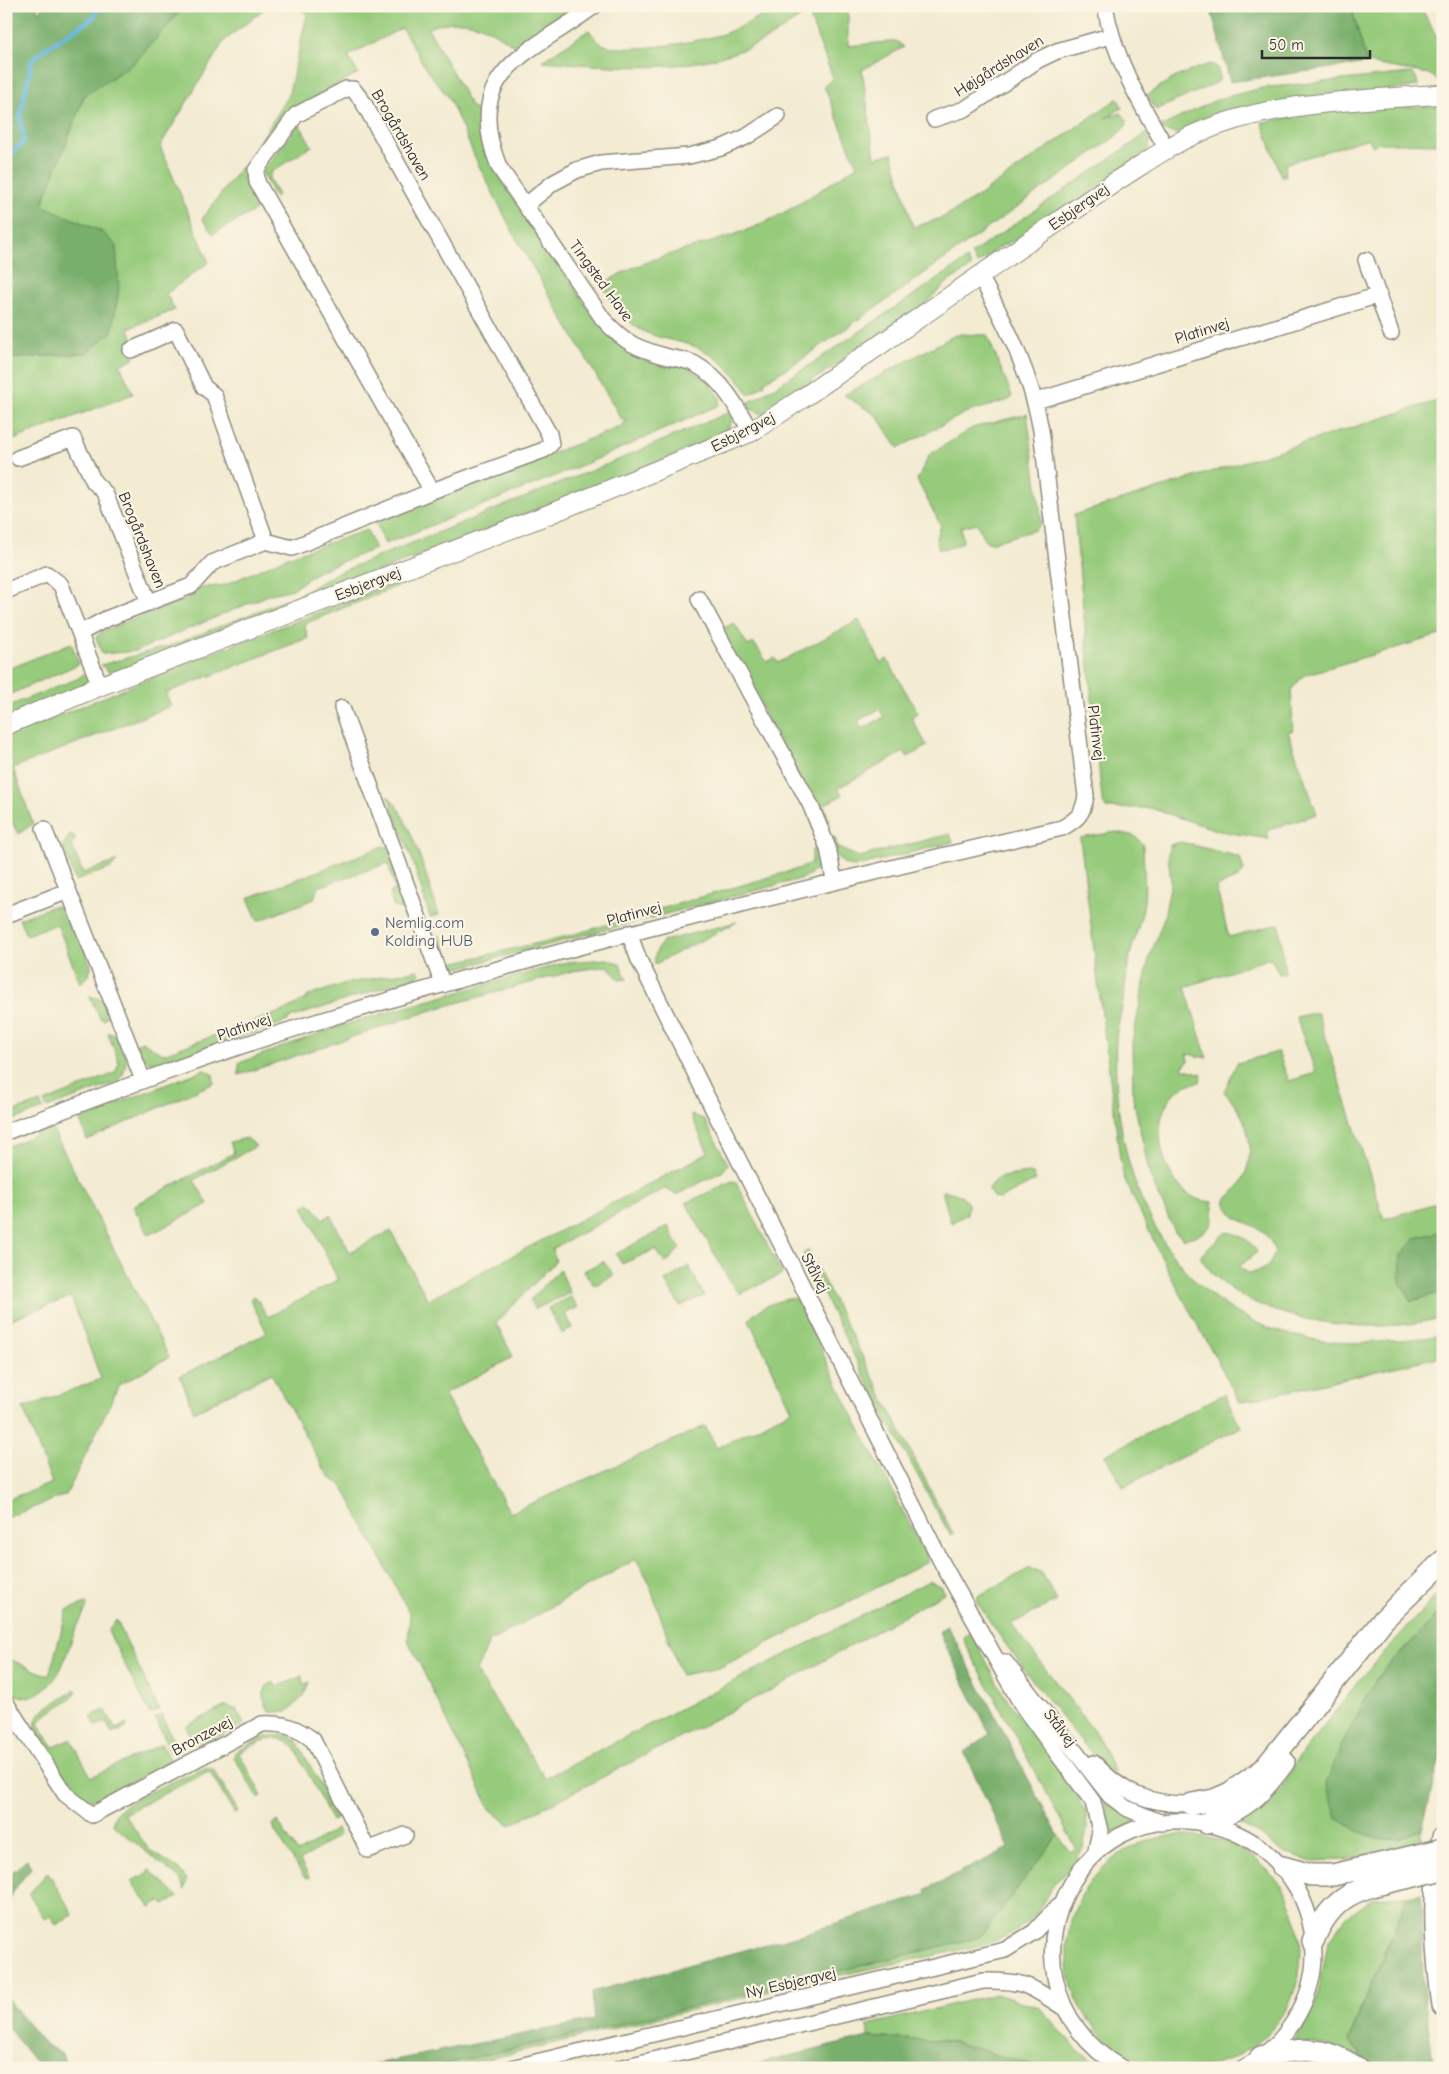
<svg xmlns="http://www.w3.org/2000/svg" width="1449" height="2074" font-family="'Comic Neue',sans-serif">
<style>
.green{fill:#97cb7c;stroke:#617b54;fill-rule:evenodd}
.forest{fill:#79af6c;stroke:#526d4c}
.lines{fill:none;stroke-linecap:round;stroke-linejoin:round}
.stream{stroke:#62b6de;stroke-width:4.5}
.minor-casing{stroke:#8f8b7e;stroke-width:18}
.major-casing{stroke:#8f8b7e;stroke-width:21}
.highway-casing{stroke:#8f8b7e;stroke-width:24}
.minor{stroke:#fff;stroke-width:15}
.major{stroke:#fff;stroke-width:19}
.highway{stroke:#fff;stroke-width:21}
.highway-bridge-casing{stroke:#8f8b7e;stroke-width:24;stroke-linecap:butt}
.highway-bridge{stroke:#fff;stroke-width:21}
.service-dot{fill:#5c6f8a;stroke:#fcf5e5;stroke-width:2}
.labels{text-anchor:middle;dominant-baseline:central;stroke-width:4.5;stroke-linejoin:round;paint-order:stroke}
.street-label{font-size:16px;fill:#2b2b2b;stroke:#fcf5e5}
.service-label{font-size:16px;fill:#4e5e75;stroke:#fcf5e5;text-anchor:start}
</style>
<rect width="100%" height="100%" fill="#fcf5e5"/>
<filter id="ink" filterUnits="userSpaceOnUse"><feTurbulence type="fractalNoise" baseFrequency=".02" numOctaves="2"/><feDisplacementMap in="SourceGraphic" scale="10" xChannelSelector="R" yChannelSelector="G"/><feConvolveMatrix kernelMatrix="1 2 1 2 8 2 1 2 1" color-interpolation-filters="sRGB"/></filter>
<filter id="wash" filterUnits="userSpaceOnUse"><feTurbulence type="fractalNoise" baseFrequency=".0096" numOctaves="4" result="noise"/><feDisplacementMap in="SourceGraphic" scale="20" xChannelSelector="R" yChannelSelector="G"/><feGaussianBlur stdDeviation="1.12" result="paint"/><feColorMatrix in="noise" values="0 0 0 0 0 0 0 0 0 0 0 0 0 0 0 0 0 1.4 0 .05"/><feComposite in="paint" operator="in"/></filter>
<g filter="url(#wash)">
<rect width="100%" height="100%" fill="#f3ebd2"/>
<path class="green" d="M185,6H268L224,41L160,146L209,262L166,294L175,310L129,328L133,341L128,345L134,358L120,365L133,394L13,440L6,420V359L86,353L102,232L42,205L84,96L134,63Z
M298,6H572L574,13L549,32L518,49C488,26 466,14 428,28L471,106L481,114C481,137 487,154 498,175L598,323L688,368L713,384L711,387L720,397L719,405L590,462L385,544L376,522L383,515L385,519L400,513L399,508L407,510L620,427L627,421L622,420L516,238L478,164L449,98L428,72L402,28L348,56L358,73L294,109L257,156L253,153L288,97L307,15Z
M778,6H848V46L896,41L904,47L862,70L875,158L892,153L913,227L942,218L977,197L1118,98L1122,108L1105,118L1121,113L1127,120L1126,126L1115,137L894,295L802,359L764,382L765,384L749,395C735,371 714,352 687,344C673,340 656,338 643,331C625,322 611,301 602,285C643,256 698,249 744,231C784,217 821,189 857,166L824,86L833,78L808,13C792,21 777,35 759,43C686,76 619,67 542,61L589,30C592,34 595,39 599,42C616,57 701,41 723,34C743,27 760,16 778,6Z
M1351,6H1420L1443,48V81H1439L1429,74L1367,63Z
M1211,64L1217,67L1220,77L1218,82L1156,110L1147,96C1165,81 1188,70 1211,64Z
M1411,73L1416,77L1418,86L1374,92L1178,134L1162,130L1160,127L1218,99L1262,88Z
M1443,106V144L1380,143L1372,146L1369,138L1285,164L1286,176H1281L1262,122L1355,108Z
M299,124L312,146L271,172L269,179L278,195L275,198L262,172Z
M1149,132L1150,143L1146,155L1033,233L1003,245L977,264L971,254Z
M241,167L248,173L265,205L213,234L202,219Z
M967,259L972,267L949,281L920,308L763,414L743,406L807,367Z
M957,334L987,335L1012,396L1009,400L965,413L898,448L876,415L844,395Z
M1443,399V634L1304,675L1291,690L1293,730L1288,732L1317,814L1267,831L1269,839L1220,831L1150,808H1106L1102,800L1074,515Z
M732,411V421L727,431L668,458L113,676L101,665L173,645L298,595L335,574L615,461Z
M1027,414L1042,523L1035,530L990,543L984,540L977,523L961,527L963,542L953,547L939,549L936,538L941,526L917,480L929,455L972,428Z
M367,530L375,549L320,570L293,589L271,594L136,651L102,654L96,637L102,631L190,598L201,588L225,585L290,556Z
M436,567L438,570L304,624L308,638L166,693L171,706L13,768L33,824L18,834L6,809V737L205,656Z
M859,620L881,663L887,659L918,713L911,717L927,746L908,757L904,752L838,788L842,795L824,805L831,827L826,829L720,630L734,623L748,646L754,643L767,662L775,658L778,663ZM879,709L884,717L862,729L858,721Z
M71,643L79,664L6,696V670Z
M88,671V680L82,687L6,719V707L77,679Z
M388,796C410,815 429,886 439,915L430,917L412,859Z
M1117,832L1135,836L1143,844C1143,863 1146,883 1144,901C1142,920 1134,937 1130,956C1126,973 1125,990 1122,1008C1120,1017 1117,1028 1116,1037C1108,1212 1199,1361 1390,1341C1408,1339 1426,1339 1443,1334V1356L1240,1402L1168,1271L1124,1178L1120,1159L1080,838Z
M71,834L76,839L72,845L83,873L117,861L111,868L75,881L63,845Z
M950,834L953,842L853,867C837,863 835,853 828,839L835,837L838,848L859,857Z
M1181,842L1240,857L1244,871L1238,878L1216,887L1229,937L1279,924L1285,973L1279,974L1271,958L1185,987L1207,1058L1187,1054L1188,1061L1182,1068L1202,1074L1200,1082C1143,1088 1153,1175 1193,1197C1199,1201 1206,1201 1212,1202C1217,1228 1207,1233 1184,1239L1175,1232L1150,1176L1133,1097L1132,1043L1149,959L1164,918L1171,882L1168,854L1170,845Z
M384,846L390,848L406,905L402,910L393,906L390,893L396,889L388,863L318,887L314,899L258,921L248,898Z
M816,848L818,861L816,870L804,878L459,968L449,965L437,941L439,934L452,963L568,936L804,867L812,862V850Z
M53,906L66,908L72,913L91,967L89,975L80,983L57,924L26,935L19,919Z
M737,922L655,964C653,955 658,947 664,941Z
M607,959L620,964L627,979L619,980L608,966L573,971L435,1009L239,1075V1063L337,1027L434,999L567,962Z
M418,970L420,974L416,977L287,1019L288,1021L160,1064C147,1065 142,1055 136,1045L142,1041L163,1054L283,1011L306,999L308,996L344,984Z
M89,996L101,999L110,1013L104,1020L101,1019Z
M1317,1012L1384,1219L1443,1201V1317C1376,1338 1237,1324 1200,1256L1226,1232C1240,1234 1250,1240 1257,1252L1239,1267L1248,1273C1264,1271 1270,1267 1275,1252C1273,1246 1270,1239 1265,1234C1251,1218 1232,1227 1225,1200C1261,1173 1255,1121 1224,1092L1237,1063L1278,1052L1289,1081L1316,1073L1296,1017Z
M108,1033H113C128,1046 130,1068 118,1082L47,1108L44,1102L115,1073L119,1063Z
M204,1070L213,1074L214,1083L87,1140L79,1118Z
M40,1102L43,1109L6,1123V1114Z
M691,1115L704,1119L728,1164L723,1171L676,1195L666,1188L552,1249L556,1261L496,1323L513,1357L444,1394L510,1513L705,1426L717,1448L792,1410L749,1320C755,1309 785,1296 797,1299L848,1406L929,1561L719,1668L681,1675L647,1578L636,1559L489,1642L476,1671L545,1778L929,1581L940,1586L944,1593L777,1687L510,1825L490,1809L408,1640L410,1614L342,1485L333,1480L323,1468L271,1373L194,1412L180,1376L267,1333L250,1299L255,1296L268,1317L338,1280L303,1206L310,1203L323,1219L330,1215L350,1252L391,1231L428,1300L708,1153Z
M52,1128L169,1357L119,1385L66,1495L6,1518V1500L52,1483L23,1408L101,1379L71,1297L6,1321V1147Z
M247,1138L256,1146L194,1180L208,1204L149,1235L133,1206L234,1153L230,1142Z
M1028,1173L1033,1174L1036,1180L1000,1199L994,1198L988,1190C993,1174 1013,1176 1028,1173Z
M732,1181L736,1182L782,1274L740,1294L733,1287L686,1203Z
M942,1191C953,1192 962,1194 968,1204L967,1214L951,1223Z
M668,1226L680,1249L665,1264L656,1249L622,1264L616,1254Z
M808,1250L953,1534L950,1535L893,1430L890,1427L803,1254Z
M603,1261L614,1275L594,1286L584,1271Z
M689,1266L704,1296L680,1306L665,1281Z
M560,1269L570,1293L535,1309L530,1300Z
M571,1297L578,1307L565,1314L573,1327L562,1334L548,1308Z
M1224,1394L1241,1427L1123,1487L1105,1455Z
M1030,1568L1042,1573L1057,1601L1011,1624L1099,1738L1115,1773L1104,1768C1058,1714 1015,1661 977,1602L978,1596Z
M1443,1588V1609L1376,1679L1398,1839L1422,1829V1839L1348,1860L1308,1861L1284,1853L1259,1834L1238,1823L1260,1811L1282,1787L1298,1758L1369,1669Z
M86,1603L87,1607C82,1617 77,1626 73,1636C62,1667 60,1683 29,1698L15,1695L6,1686V1655L9,1659L49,1676L67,1610Z
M116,1619L159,1710L150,1714L108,1631Z
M971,1632L1004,1695L1076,1791L1086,1813L1087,1830L1083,1848L1070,1870L1054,1883L1035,1916L1015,1932L988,1944L812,1981L450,2068H428L595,2030L980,1937L1058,1835L1070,1852L1076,1848L965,1643L963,1637Z
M302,1676L303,1685L309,1682L304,1696L287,1712H269L263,1697L266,1687L273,1682L277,1687Z
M75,1689L77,1691C67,1706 48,1709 38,1724L54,1747L71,1739L91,1777L162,1744L171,1761L98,1799C92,1799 88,1801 83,1798C71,1790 31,1733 36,1720C42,1706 65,1699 75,1689Z
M226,1706L237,1710L244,1724L205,1744C193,1745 190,1736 186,1726Z
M105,1710L116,1729L126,1724L128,1727L112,1734L106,1722L96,1726L91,1716Z
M162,1715L177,1750L171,1753L155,1717Z
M286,1735L297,1741L338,1818L332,1821L295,1748C276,1729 259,1743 239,1753L262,1796L258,1798L234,1757L235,1752L265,1736Z
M207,1767L213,1769L238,1811L235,1814L209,1771L124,1814L150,1851L178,1868L187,1880L184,1890L180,1879L113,1825C113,1820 115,1814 118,1811C133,1797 186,1776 207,1767Z
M1103,1798L1138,1821L1112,1833Z
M277,1821L298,1853L336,1829L339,1835L300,1861L310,1878L304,1877L275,1831L273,1824Z
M1067 1952a117 117 0 1 1 234 0a117 117 0 1 1-234 0Z
M149,1869L178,1897L164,1905L160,1901L150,1907L131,1881L145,1875Z
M48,1872L73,1915L56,1925L51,1916L44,1918L29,1894Z
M1408,1896L1348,2040L1365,2059L1325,2045L1293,2042L1316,2003L1328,1943L1344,1919L1372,1898Z
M996,1994L1039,2007L1077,2049L1102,2068H1043L954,2042L868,2037V2025Z"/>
<path class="forest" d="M6,6H37L38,13L43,6H185L134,63L84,96L42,205L102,232L116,245L119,288L112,332L86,353L6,359Z
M1210,6H1351L1367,63L1230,82Z
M1443,1231V1292L1411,1301L1400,1282L1401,1255L1415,1238Z
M1443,1609V1746L1422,1829C1380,1847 1373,1839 1336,1818L1326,1784L1342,1744L1376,1679Z
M947,1625L1058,1835L980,1937L595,2030L428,2068H355L594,2020L592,1992L803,1934L927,1894L926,1889L1009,1848L964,1752L990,1734L939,1632Z
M27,1860L31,1868L14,1890L6,1908V1877Z
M1421,1893L1423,1987L1434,2068H1374L1348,2041L1408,1896Z
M6,1997L45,2044L62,2054L67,2068H40L6,2025Z
M868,2037L954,2042L1043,2068H740Z"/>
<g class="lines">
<path class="stream" d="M6,155L10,156L24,141L20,117L32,60L43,50L93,18L99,6"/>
</g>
</g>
<g filter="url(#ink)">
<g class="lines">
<defs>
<path id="minor" d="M594,6C531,54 460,69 499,167L603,319C626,344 636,348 668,357C677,359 687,360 695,364C722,379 736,405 751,432
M1105,6C1114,59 1140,103 1167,149
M934,119L965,109L1038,60L1057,51L1110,36
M526,205L553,183L577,170L601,163L689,156L721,148L746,137L778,116
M1366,260L1391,333
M131,350L176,330L204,387L214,395L266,541
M1036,401L1379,295
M18,458L73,438L94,482L105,493L149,603
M6,591L47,574L61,585L100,686
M699,599L810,804L828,848L834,880
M80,633L106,619L191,586L212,563L266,541L292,548L432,491L544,450L551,444L549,434L363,102L353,89H346L296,115L256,170L257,182L432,491
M342,708L443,985
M44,829L143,1080
M6,915L68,891
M629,933L639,960L703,1089L942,1563L1023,1707L1093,1802L1100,1831L1095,1855
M6,1132C104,1095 202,1057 303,1026C553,949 807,887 1062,828C1078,819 1083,814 1086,796L1041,430C1031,374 1007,326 980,276
M1005,1662L1110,1796L1126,1808L1162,1823
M6,1703L65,1794L92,1815L262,1724C283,1723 296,1727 313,1740L368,1850L405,1835
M1094,1763C1123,1794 1150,1805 1192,1804
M511,2068L1005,1950L1034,1932L1058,1906
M619,2068L983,1981C1025,1980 1030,1986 1064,2008
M1122,2068C1088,2049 1062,2016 1055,1977C1049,1948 1054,1919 1067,1892C1128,1769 1313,1816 1314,1955C1314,2001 1284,2048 1243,2068"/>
<path id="major" d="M6,725L100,686L547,515L751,432L806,396L1118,180C1145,163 1171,144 1200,132C1276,100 1362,101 1443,94"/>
<path id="highway" d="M1192,1804L1214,1800L1230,1793L1264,1769L1384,1619L1443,1561
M1207,1823C1247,1807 1259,1796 1284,1762
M1443,1837C1431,1891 1436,1950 1443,2006
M1283,1867L1311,1875H1333L1406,1858
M1313,1941C1333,1891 1362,1888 1410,1877
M1261,2057C1299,2048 1322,2045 1357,2068"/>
</defs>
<use href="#minor" class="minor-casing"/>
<use href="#major" class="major-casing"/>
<use href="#highway" class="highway-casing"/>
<use href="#minor" class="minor"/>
<use href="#major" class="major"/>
<use href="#highway" class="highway"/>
<defs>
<path id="highway-bridge" d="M1406,1858L1443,1849
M1410,1877L1443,1869"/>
</defs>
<use href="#highway-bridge" class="highway-bridge-casing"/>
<use href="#highway-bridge" class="highway-bridge"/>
</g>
</g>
<circle class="service-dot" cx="375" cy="932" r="5"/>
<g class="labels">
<g class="street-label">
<text transform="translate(999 66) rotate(-32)">Højgårdshaven</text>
<text transform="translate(401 135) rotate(60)">Brogårdshaven</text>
<text transform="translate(1079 207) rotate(-35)">Esbjergvej</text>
<text transform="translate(601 281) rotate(54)">Tingsted Have</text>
<text transform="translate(1202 331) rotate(-17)">Platinvej</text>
<text transform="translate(743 432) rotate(-27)">Esbjergvej</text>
<text transform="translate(142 540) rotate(68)">Brogårdshaven</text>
<text transform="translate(368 584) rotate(-21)">Esbjergvej</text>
<text transform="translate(1096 733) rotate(83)">Platinvej</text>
<text transform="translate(634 914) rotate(-15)">Platinvej</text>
<text transform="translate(244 1027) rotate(-19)">Platinvej</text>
<text transform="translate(815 1273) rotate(63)">Stålvej</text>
<text transform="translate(1060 1728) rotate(53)">Stålvej</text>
<text transform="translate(202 1736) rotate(-28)">Bronzevej</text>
<text transform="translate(791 1983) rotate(-13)">Ny Esbjergvej</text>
</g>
<g class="service-label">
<text x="385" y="923">Nemlig.com<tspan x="385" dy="18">Kolding HUB</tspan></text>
</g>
</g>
<rect width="1449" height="2074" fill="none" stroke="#fcf5e5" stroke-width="25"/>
<path d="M1262 50v8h108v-8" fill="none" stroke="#2b2b2b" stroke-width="2.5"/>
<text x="1269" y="50" font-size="15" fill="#2b2b2b" stroke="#fcf5e5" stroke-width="4" paint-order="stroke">50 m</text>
</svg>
